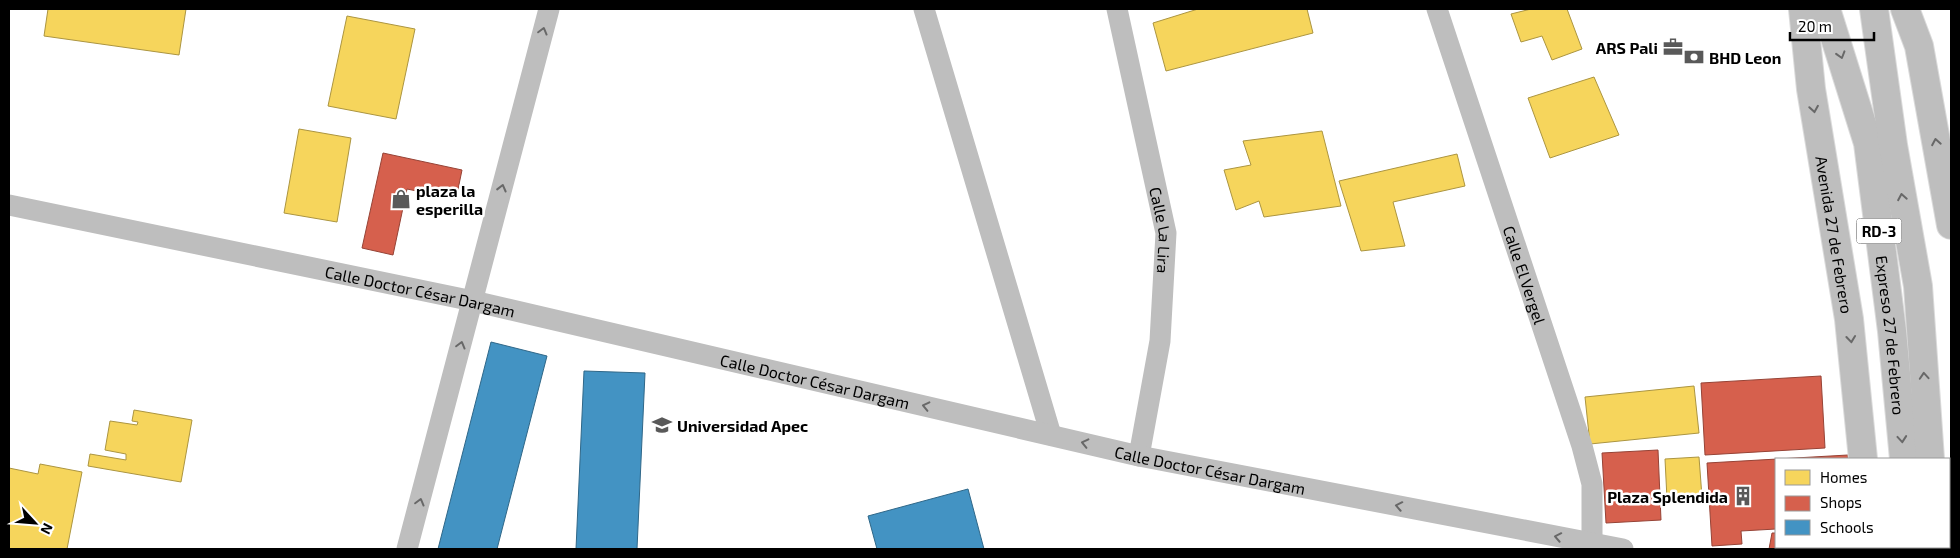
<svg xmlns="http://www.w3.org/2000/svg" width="1960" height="558" font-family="'Exo 2',sans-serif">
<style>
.homes{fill:#f6d55c;stroke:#ac9540}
.shops{fill:#d6604d;stroke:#964336}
.schools{fill:#4393c3;stroke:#2f6788}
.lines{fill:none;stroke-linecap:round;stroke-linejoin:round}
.primary-casing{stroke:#dbdbdb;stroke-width:30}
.motorway-casing{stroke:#dbdbdb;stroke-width:30}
.minor{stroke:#bebebe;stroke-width:21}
.primary{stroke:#bebebe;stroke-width:28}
.motorway{stroke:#bebebe;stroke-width:28}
.oneway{stroke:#686868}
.labels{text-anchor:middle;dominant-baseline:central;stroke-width:5;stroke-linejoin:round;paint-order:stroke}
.shield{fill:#fff;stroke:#4c4c4c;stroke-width:1}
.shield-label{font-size:15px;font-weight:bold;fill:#000}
.poi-label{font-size:16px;font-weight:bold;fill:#000;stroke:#fff;text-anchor:start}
.street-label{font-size:16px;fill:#000;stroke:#fff}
</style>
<rect width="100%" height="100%" fill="#fff"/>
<path class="homes" d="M48,9H186L179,55L44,36Z
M1198,9H1307L1313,33L1166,71L1153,23Z
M1531,9H1567L1582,49L1552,60L1542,36L1521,42L1511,14Z
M347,16L415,29L396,119L328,106Z
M1594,77L1619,135L1550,158L1528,98Z
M299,129L351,138L337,222L284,213Z
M1322,131L1341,206L1264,217L1259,201L1236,210L1224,170L1251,165L1243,141Z
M1457,154L1465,186L1393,202L1405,246L1361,251L1339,181Z
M1694,386L1699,433L1590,444L1585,397Z
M134,410L192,420L181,482L88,466L90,454L126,460V454L105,450L110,421L137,425L138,422L132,421Z
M1699,457L1702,497L1667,499L1665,459Z
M40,464L82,472L67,549H9V468L38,474Z"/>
<path class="shops" d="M383,153L462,170L456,199L407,189L393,255L362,248Z
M1821,376L1825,448L1705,455L1701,383Z
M1658,450L1661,520L1606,523L1602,453Z
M1848,455V459H1776V529L1741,531L1742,544L1712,546L1707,463Z
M1772,533H1776V547H1807L1806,549H1769Z"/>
<path class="schools" d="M491,342L547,356L497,549H438Z
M584,371L645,373L637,549H576Z
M968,489L984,549H877L868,516Z"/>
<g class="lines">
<defs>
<g id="primary">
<path id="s4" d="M1803,9L1811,89L1849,319L1863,459"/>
<path d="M1905,9L1919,46L1951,225"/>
<path d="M1867,547V549"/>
</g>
<g id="motorway">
<path id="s5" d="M1826,9L1868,143L1892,331L1904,459"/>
<path d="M1874,9L1893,145L1918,286L1930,459"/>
<path d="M1937,547V549"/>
<path d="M1909,549V547"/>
</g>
</defs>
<use href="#primary" class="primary-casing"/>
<use href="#motorway" class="motorway-casing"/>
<g class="minor">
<path d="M924,9L1051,435"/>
<path id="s1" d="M1117,9L1166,233L1160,341L1139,456"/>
<path id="s2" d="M1437,9L1582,446L1592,484V543"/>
<path id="s3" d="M9,205L473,301L1139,456L1623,549"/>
<path d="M407,549L549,9"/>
</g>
<use href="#primary" class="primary"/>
<use href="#motorway" class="motorway"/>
</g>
<defs><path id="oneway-chevron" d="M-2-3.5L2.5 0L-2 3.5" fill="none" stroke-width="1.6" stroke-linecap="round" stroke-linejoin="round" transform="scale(1.25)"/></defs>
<g class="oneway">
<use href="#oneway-chevron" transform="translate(543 31) rotate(-75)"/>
<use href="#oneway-chevron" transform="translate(1841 55) rotate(73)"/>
<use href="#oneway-chevron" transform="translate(1814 109) rotate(81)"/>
<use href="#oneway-chevron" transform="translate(1936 142) rotate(-100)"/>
<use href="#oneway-chevron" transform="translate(502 188) rotate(-76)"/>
<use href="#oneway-chevron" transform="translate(1902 197) rotate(-100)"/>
<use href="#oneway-chevron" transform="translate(1851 339) rotate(84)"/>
<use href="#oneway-chevron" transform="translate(461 345) rotate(-75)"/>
<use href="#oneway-chevron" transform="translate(1924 376) rotate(-94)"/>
<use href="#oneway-chevron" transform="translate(926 406) rotate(-167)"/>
<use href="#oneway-chevron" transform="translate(1902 439) rotate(85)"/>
<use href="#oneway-chevron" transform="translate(1085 443) rotate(-167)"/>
<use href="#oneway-chevron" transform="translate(420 502) rotate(-75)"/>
<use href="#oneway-chevron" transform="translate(1399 506) rotate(-169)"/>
<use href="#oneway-chevron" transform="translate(1558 537) rotate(-169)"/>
</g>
<defs>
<symbol id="office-bare" viewBox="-9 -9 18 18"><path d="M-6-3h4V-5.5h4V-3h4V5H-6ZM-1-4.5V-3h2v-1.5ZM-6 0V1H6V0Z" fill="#595959" stroke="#fff" stroke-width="2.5" paint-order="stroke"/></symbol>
<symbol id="bank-bare" viewBox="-9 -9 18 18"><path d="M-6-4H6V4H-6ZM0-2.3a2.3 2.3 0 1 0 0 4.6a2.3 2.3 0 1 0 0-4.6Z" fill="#595959" stroke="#fff" stroke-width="2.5" paint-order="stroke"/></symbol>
<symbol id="shop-bare" viewBox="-9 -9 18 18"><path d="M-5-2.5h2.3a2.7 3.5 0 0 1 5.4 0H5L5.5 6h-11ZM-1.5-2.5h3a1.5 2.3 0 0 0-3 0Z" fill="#595959" stroke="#fff" stroke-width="2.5" paint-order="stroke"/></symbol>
<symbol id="university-bare" viewBox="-9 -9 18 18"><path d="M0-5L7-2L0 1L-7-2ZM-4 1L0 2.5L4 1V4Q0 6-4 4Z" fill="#595959" stroke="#fff" stroke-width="2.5" paint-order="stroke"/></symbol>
<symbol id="building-bare" viewBox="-9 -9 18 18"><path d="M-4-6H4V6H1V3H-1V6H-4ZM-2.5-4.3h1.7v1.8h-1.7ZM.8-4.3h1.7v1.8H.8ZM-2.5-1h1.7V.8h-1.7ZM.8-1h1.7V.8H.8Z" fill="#595959" stroke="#fff" stroke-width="2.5" paint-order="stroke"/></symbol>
</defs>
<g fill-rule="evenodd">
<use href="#office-bare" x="1659" y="33" width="28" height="28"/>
<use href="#bank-bare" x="1680" y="43" width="28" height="28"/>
<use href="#shop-bare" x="387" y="185" width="28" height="28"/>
<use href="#university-bare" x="648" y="411" width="28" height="28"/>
<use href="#building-bare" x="1729" y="482" width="28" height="28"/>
</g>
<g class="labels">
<rect class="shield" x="1856.5" y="218.5" width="45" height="25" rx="4"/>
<g class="shield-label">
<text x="1879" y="231">RD-3</text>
</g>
<g class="poi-label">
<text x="1658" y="47" text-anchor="end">ARS Pali</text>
<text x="1709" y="57">BHD Leon</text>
<text x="416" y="190">plaza la<tspan x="416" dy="18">esperilla</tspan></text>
<text x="677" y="425">Universidad Apec</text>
<text x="1728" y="496" text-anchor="end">Plaza Splendida</text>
</g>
<g class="street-label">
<text stroke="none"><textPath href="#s1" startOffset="226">Calle La Lira</textPath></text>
<text stroke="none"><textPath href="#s4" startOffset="228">Avenida 27 de Febrero</textPath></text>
<text stroke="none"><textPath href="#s2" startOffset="280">Calle El Vergel</textPath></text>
<text stroke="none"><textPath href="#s3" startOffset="420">Calle Doctor César Dargam</textPath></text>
<text stroke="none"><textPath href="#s5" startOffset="334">Expreso 27 de Febrero</textPath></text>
<text stroke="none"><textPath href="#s3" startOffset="825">Calle Doctor César Dargam</textPath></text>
<text stroke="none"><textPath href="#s3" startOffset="1230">Calle Doctor César Dargam</textPath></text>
</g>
</g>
<rect width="1960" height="558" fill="none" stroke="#000000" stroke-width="20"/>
<rect x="1775" y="458" width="175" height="90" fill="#ffffff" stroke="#999999"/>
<rect x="1785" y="470" width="25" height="15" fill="#f6d55c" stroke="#999999"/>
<text x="1820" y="483" font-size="15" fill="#000000">Homes</text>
<rect x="1785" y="496" width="25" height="15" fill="#d6604d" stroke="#999999"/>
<text x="1820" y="508" font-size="15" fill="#000000">Shops</text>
<rect x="1785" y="520" width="25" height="15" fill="#4393c3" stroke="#999999"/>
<text x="1820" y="533" font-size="15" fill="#000000">Schools</text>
<g transform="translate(35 523) rotate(116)" stroke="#ffffff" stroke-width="4" paint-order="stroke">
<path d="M0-4L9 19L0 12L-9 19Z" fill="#000000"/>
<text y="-8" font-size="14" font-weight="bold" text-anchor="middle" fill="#000000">N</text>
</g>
<path d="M1790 32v8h84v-8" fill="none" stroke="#000000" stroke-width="2.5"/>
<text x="1798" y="32" font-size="15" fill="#000000" stroke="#ffffff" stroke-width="4" paint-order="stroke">20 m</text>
</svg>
